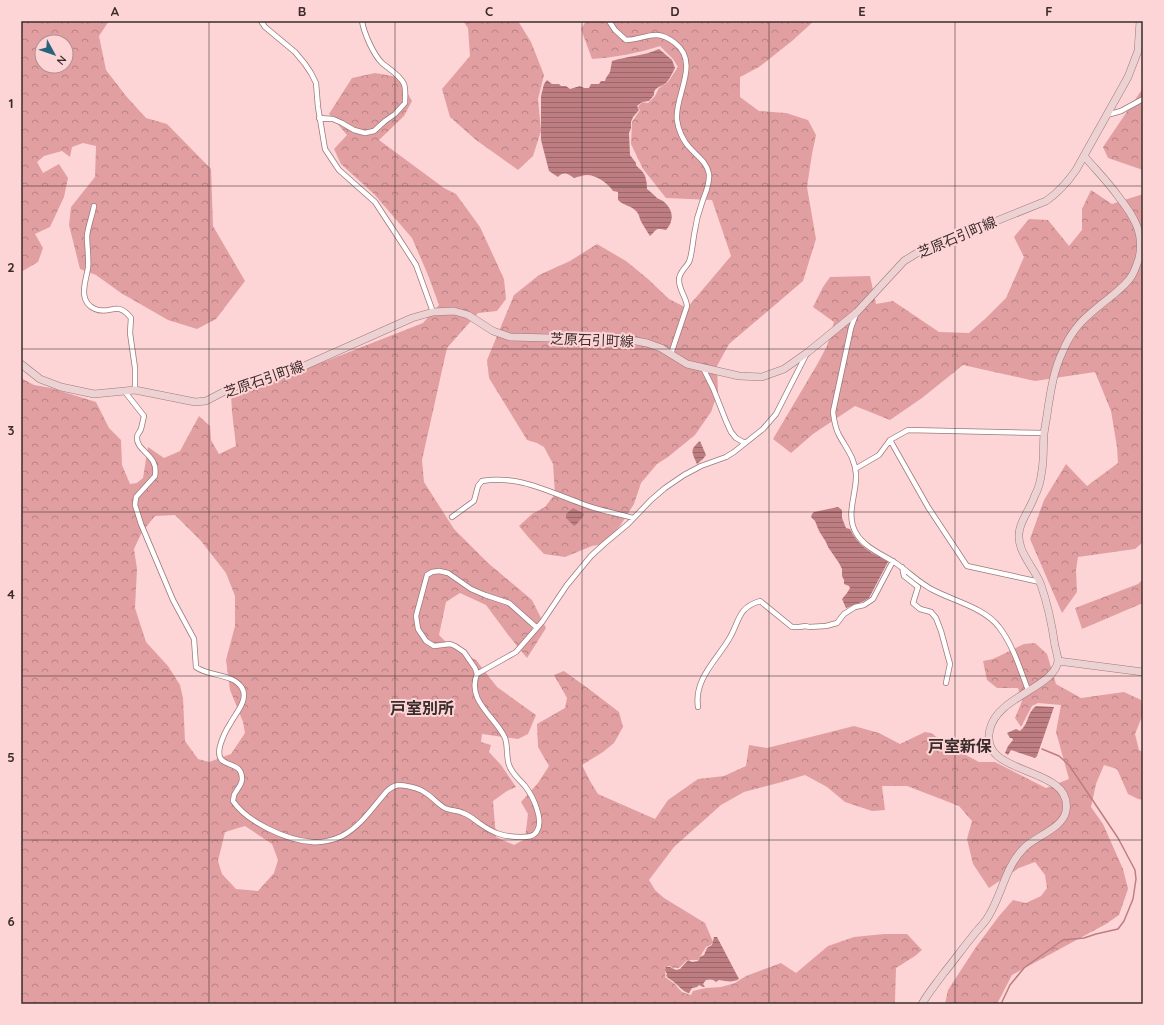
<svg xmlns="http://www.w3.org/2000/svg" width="1164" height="1025" font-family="Quicksand,'Noto Sans JP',sans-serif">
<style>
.forest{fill:url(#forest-crowns);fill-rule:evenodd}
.water{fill:url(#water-rules)}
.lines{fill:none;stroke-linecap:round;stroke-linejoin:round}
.stream{stroke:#be7e81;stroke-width:1.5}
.street-casing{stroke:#9d797b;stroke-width:6}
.secondary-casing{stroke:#9d797b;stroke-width:8}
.street{stroke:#fff;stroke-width:4.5}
.secondary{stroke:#edd2d4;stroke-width:7}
.grid{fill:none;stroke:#3b2c2c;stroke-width:1;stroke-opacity:0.55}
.labels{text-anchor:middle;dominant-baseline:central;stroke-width:4;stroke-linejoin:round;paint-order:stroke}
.street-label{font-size:14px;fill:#3b2c2c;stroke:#fdd5d6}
.quarter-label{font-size:16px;font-weight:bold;fill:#3b2c2c;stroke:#fdd5d6}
.neatline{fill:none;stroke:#3b2c2c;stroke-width:1.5}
.grid-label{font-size:13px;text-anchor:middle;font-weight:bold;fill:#3b2c2c}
</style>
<defs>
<pattern id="forest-crowns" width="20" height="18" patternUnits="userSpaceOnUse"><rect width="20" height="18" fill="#e29fa2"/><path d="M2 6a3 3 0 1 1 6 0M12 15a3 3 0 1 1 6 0" fill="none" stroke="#b88284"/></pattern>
<pattern id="water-rules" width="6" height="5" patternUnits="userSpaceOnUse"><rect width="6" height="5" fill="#be7e81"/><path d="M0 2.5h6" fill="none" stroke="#9c676a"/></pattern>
</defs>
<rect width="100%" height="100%" fill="#fdd5d6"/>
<path class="forest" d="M21,21H109L99,36L106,70L126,96L146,118L167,124L211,169L213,226L245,281L216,319L197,329L168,320L121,293L96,275L80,269L69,225L71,207L95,177L96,146L83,143L72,147L70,157L62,151L44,156L37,162L43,173L59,164L68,178L64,197L50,227L35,234L43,248L38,262L21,272ZM42,42H66V66H42Z
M463,21H518L531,42L544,75L538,99L541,131L533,156L518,170L476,140L450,117L442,89L470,56L468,28Z
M586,21H814L792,41L759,67L740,77V97L759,111L786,113L808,120L816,135L812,154L807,187L816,239L803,281L729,344L717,366L718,392L711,412L695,435L668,457L657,464L641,483L634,504L620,526L604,544L592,546L565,557L544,554L529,538L519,526L532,514L545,507L555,494L553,464L544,447L537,443L527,440L489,378L487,360L514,295L539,275L570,261L597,244L626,261L648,279L669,299L687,308L731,256L712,200L666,198L643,169L631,144L632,122L640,110L638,107L642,102L648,103L655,96L659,88L668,82L678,67L673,59L660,46C635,54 617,57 592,59L581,29Z
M375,73L398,77L412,101L404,116L379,140L444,188L456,194L480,227L504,279L506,299L497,311L478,313L447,348L422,460L424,482L454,529L488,563L532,600L546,628L527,658L509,636L486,605L460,593L446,602L439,635L451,647L476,660L497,687L536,715L528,734L518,739L482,734L481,742L491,745L489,752L501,765L516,787L507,791L493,801L496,837L514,845L525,839L528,814L521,802L538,783L549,766L538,747L537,724L565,708L567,698L554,675L564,671L589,689L619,712L623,727L614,743L603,752L582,765L590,781L598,794L655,819L668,800L698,779L724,776L746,766L749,745L767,748L854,726L879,733L900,744L925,732L931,733L953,748L979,762H995L1046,788L1069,779L1056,732L1061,705L1038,703L1032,706L1021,727L1015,718L1022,701L1018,688H997L987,680L983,661L993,659L1024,644L1035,643L1047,654L1056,684L1081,698L1124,692L1141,700L1143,714L1135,734L1139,750L1143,752V800L1138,799L1128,794L1117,769L1104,765L1096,784L1091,807L1103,824L1123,869L1128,889L1119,915L1106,924L1012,975L997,1004H945L948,990L976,947L999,916L1013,900L1026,903L1041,896L1047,888L1045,875L1035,862L1019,868L989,888L973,864L967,839L972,821L959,806L907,786H882L885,810L872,811L845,802L827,787L805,775L782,782L744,792L721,805L674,847L649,880L655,890L664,898L705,923L713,942L711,945L706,947L698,960H687L679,968H673L670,966L666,967L665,977L675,984L678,988L682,992L691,995L693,991L706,988L721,987L735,983L746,976L781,963L796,973L828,946L854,937L884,934H907L922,950L915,956L896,968L895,1002L896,1004H21V378L34,385L51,388L96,402L109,428L121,440L122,465L130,484L137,483L143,478L148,447L164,458L180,451L199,416L210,426L211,440L219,454L236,446L232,412L231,395L269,374L326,361L423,323L439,305L428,275L412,238L374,194L341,164L334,149L347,135L329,114L352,78ZM175,515L201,541L226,573L235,596V626L226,660L230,690L243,722L245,733L231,754L209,762L198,759L185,741L183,698L180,685L168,666L146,642L135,608L137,569L134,549L142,532L155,516ZM245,826L272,844L278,860L274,873L258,891L236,889L222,874L218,861L225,832Z
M1143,88V170L1108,158L1103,147Z
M1091,190L1112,204L1143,194V542L1135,549L1078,557L1076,570L1077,592L1062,613L1030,539L1044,500L1066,464L1087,486L1118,463L1117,447L1111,411L1095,372L1035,381L963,365L922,398L890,420L855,406L813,434L791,453L773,439L818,363L827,346L834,322L813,307L823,287L830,277L870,276L876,304L893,301L939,332L969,333L986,318L1006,298L1024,257L1014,237L1029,219L1048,220L1069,246L1082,230V209Z
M1143,579V603L1082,629L1075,608L1138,584Z"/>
<path class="water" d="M659,49L672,60L675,68C673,72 670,78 667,82C662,87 653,87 654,95L649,101L642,102L637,106L639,110L633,117L631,122V128L629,133L630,155L636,163V165C637,167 639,168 641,170C646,175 647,182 647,189C651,192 654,195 657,198C659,199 661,200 663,201C673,209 675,220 666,230C654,228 658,229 650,236C648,233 641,222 640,219C639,216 639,215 637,212C631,205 624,206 618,200V192L613,191C608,183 596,175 587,175C583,175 578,177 574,178C568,174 564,171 558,177L549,171L541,140V96L544,84L547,80L552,84H559L561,86H566L570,89L580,86L584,88H589L591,84H599L601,81H605L606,78L610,72L612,61C628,56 644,56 659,49Z
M700,441L706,455L703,459L697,464C692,452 689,450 700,441Z
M838,507L842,510V518L846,528L850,529C857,545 873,556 889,560L869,598L864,601L846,608L842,599L847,593L850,588L849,586L844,584V580L842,576V569L839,563L828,547L826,542L819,531L815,521L811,517L812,514L814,512Z
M573,508L583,513L584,515L576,525L574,526L566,518V514Z
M1036,706L1054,707L1037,756L1035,758L1011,750L1008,755L1005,753L1008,746L1013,740L1012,738H1010L1007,733L1016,729L1020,731C1030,722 1026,714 1036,706Z
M714,937H717L739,979C732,983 727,981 719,980L716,982C713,979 710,979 706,980L703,984L705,987H703L699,985L697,987L692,988L689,993C682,991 680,987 675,983C672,980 669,979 666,976L667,974L665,970L666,967H670L676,970L680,969L688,960L692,962L698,961L700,957L704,955L707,948L712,945Z"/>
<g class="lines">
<path class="stream" d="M1001,1004L1010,985L1024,968L1060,942L1063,940L1084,938L1096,934L1118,929L1124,921L1133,899L1136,879L1135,870L1118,838L1069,765L1059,756L1042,749"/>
<defs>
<path id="street" d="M261,21L265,27L295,52L305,64L311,73L316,83L318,107L325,149L339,170L375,202L396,234L416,265L433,312
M609,21L615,30L626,40C637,40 646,35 656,35C663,35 670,39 675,43C701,63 674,96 677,120C678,129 683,141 690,148C697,156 707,162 709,174C710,186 704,195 701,206C698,214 696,222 695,230C693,238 692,256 689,262C685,269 679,272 679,280C679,290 686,297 687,306L671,354
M1107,115L1121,111L1143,99
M319,118L333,119L342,123L354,130L365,133L374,131L385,121L395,114L405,103C405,97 406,90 404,84C400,75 389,69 382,63C373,54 364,33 362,21
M94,206C92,217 88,226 87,236C87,247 89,257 88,268C86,281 77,301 95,309C111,316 116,299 131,318L130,333L135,368V390
M856,314L851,328L833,412C834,420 835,428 839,435C846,448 855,458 856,474C857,494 845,514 856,533C864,547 881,554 894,562C908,571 919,583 933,590C954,601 985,608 999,627C1013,645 1020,669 1028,690
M703,368L713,388L726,421L731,432L736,438L745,443
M125,392L144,416C143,420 142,425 141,429C140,432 137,434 137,437C136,452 159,454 155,476L136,497L135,505L141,524L173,600L194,639L196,667C209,677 233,673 242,688C249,700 235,714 230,724C226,730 222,739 220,746C214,772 242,757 242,779C242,785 237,789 234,795C234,797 233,799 233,801C247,822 286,840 312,842C321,843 334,840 342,836C361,826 373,807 387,791C390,788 394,786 398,785C404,785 419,788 424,792C431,796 436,802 443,807C449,811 457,810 463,813C469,815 474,819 479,823C493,833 503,837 521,837C527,837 534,837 537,831C544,820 533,796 525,786C519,779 512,774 509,765C506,756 508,746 505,738C496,717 466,701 477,674L516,652L542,622L567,585L591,556L604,544L628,524L651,500L665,488L684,475L701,466L726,457L734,452L763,429L776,414L807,353
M890,440L928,507L967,566L1040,582
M855,469L879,455L890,440L908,430L1044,433
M452,517L474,501L478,486L482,481C518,475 547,491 580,503C597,510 616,513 633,518
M902,567L904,576L918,587L913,603L920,609L931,612L936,618L941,631L950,664L946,683
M477,674L475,668L464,652L455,646L450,644L434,646L426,641L418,629L416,616L427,575L432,572L439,571L448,573L471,589L485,595L509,603L536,627
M698,707C694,679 716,661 729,639C740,621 737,608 760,601L792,627H799L806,626L809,627L826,626L837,623L844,614L855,607L864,605L873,599L893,561"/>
<path id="secondary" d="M21,364L40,379L61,387L94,394L135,390L195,402L206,401L227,390L253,380L277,377L293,371L412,318L433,312L454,311L468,315L493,331L510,337L631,340L647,343L661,348L687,364L739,376L762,377L784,369L808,352L857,312L904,261L917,253L1046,201C1059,192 1067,183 1076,170L1128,77L1138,51L1140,21
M1058,661L1143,672
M922,1004C928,993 936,984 943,974C953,962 962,949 972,937C977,930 984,924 988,917C1002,895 1005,867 1024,848C1036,836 1063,828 1066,811C1074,764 977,778 990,729C997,697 1055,687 1058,661C1058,657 1056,650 1055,646C1052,625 1048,605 1041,585C1034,566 1014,550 1020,528C1023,517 1031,507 1035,495C1039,488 1041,478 1042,470C1044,458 1043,446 1044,434C1045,425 1047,417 1048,408C1051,389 1054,370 1062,353C1073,325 1090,313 1113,295C1119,290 1127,283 1131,277C1135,271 1137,264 1139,258C1145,233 1133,215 1118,196C1108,182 1096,170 1085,157"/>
</defs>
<use href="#street" class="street-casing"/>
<use href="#secondary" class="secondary-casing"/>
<use href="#street" class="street"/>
<use href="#secondary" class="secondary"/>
</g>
<path class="grid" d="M209,21V1004M395,21V1004M582,21V1004M769,21V1004M955,21V1004M21,186H1143M21,349H1143M21,512H1143M21,676H1143M21,840H1143"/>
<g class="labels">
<g class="street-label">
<text transform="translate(957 237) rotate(-23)">芝原石引町線</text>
<text transform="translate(592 340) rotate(2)">芝原石引町線</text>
<text transform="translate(264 379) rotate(-19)">芝原石引町線</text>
</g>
<g class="quarter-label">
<text x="422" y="708">戸室別所</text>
<text x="960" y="746">戸室新保</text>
</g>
</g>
<rect width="1164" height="1025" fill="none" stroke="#fdd5d6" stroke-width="44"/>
<g transform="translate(54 54) rotate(130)"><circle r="19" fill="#fdd5d6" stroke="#af9192"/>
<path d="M0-3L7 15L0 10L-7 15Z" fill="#27647b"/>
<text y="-6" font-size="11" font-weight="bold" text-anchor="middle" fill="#3b2c2c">N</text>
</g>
<rect x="22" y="22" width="1120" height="981" class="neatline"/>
<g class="grid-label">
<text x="115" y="16">A</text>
<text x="302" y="16">B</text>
<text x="489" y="16">C</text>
<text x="675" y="16">D</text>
<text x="862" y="16">E</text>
<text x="1049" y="16">F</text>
<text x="11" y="108">1</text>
<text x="11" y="272">2</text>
<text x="11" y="435">3</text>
<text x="11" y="599">4</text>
<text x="11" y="762">5</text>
<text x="11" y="926">6</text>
</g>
</svg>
